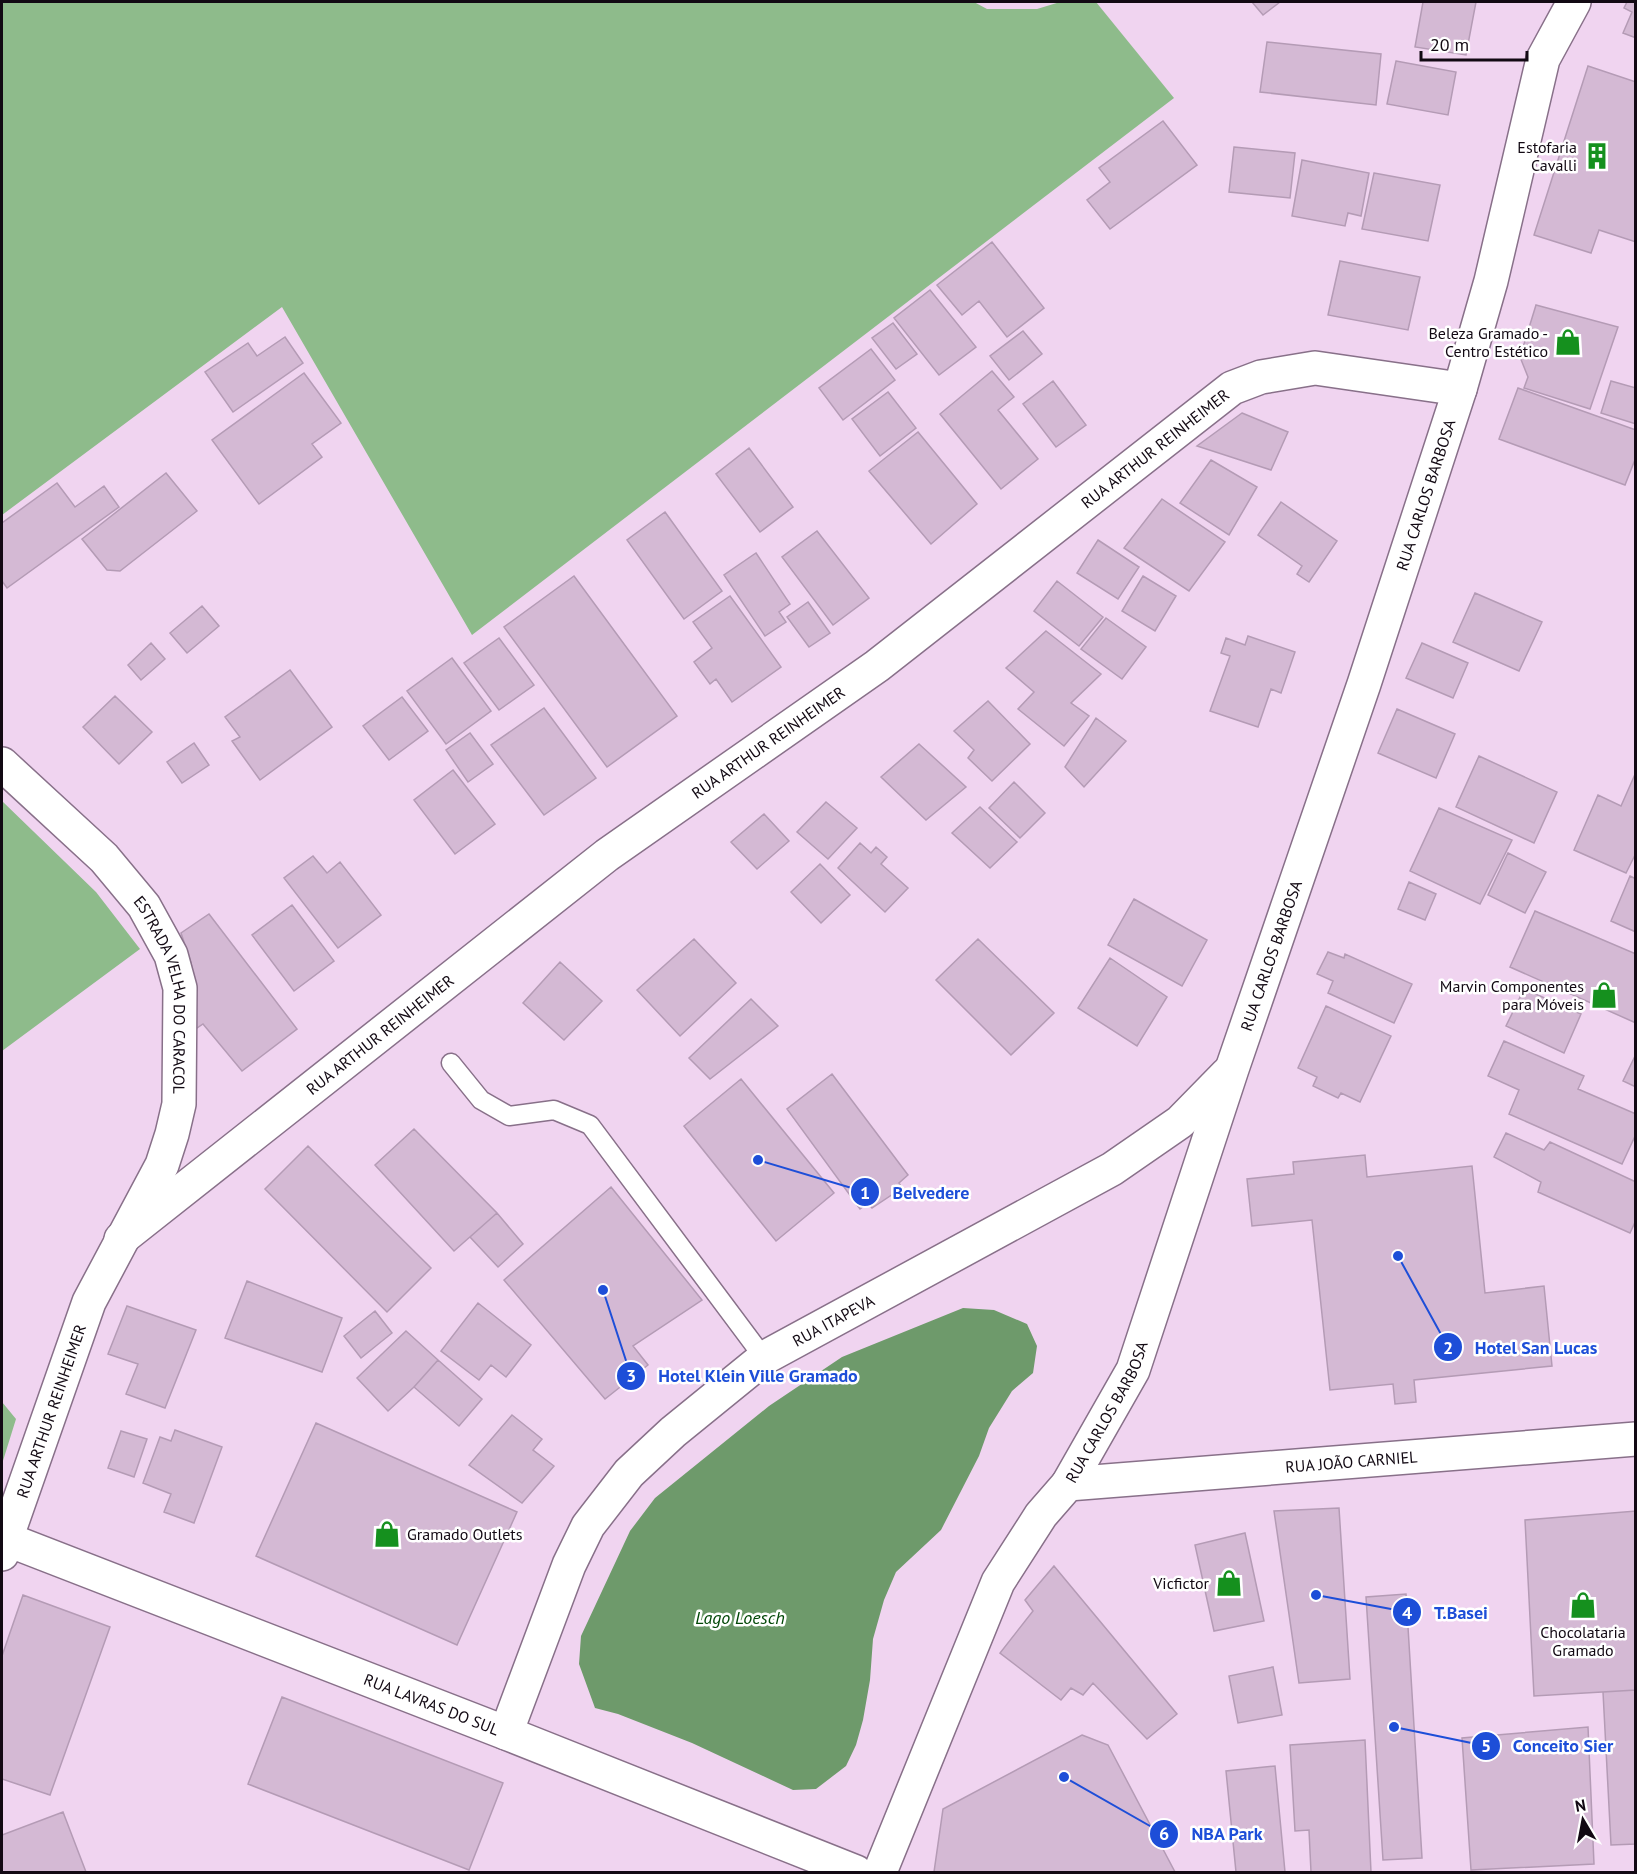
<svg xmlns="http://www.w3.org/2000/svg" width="1637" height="1874" font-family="'PT Sans',sans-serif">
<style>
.forest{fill:#8ebb8b}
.water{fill:#6e9a6b}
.building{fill:#d4b9d4;stroke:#b49bb5;stroke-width:1.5}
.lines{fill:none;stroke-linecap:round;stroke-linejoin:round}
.lane-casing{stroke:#887089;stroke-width:21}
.street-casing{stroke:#887089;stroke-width:36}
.secondary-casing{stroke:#887089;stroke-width:36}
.lane{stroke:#fff;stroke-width:18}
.street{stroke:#fff;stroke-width:33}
.secondary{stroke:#fff;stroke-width:33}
.labels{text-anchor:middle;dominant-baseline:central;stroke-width:5;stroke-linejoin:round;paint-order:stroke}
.poi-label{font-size:16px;fill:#120913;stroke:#fff;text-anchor:end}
.street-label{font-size:16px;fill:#120913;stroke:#fff}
.water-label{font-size:18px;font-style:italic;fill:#024807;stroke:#fff}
.leader{fill:none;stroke:#1d4ed8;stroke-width:2}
.callout-dot{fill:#1d4ed8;stroke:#fff;stroke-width:2}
.mark-label{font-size:18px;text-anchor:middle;font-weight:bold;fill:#fff}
.callout-label{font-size:18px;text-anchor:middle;font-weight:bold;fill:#1d4ed8;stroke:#fff;stroke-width:5;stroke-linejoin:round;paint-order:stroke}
</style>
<rect width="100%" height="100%" fill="#f0d4f0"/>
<path class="forest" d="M2,2H974L987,9H1037L1060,2H1096L1174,98L472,635L282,307L2,515Z
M2,801L96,892L140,949L2,1051Z
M2,1402L16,1419L2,1464Z"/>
<path class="water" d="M963,1308L994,1310L1027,1324L1037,1346L1033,1373L1012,1391L989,1428L979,1456L941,1530L896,1572L884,1600L873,1639L870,1680L863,1720L856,1745L846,1766L816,1789L793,1790L692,1743L618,1714L595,1708L579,1664L581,1636L630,1531L655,1498L769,1406L842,1357Z"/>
<path class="building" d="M1252,2H1280L1263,15Z
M1423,2H1476L1466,55L1415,47Z
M1627,2H1636V38L1623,33L1632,12L1624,8Z
M1267,42L1381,54L1376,105L1260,92Z
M1396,61L1456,72L1448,115L1387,104Z
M1588,66L1636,82V242L1599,230L1591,253L1534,235Z
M1163,121L1197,165L1110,229L1087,200L1110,182L1099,168Z
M1234,147L1295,153L1290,198L1229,192Z
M1302,160L1369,173L1361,216L1348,213L1345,226L1292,216Z
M1374,173L1440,185L1428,241L1362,229Z
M992,242L1044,308L1007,337L979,301L962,315L937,285Z
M1340,261L1420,277L1408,330L1328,315Z
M930,290L976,347L939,375L894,318Z
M1536,305L1618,327L1590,409L1524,388L1528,377L1520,357Z
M893,323L917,354L896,369L872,338Z
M1023,331L1042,354L1009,380L990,356Z
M285,337L303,363L233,412L205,372L248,343L257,356Z
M871,349L895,380L843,420L819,388Z
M992,371L1014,397L998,410L1038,459L1001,489L940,414Z
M304,373L341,423L312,444L322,457L259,504L212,440Z
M1053,381L1086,425L1056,447L1023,404Z
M1611,381L1636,388V424L1601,413Z
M1518,388L1636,430V457L1625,485L1499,439Z
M888,392L916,428L880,456L852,419Z
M1242,413L1288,432L1271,470L1197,446Z
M918,432L977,504L931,544L869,471Z
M749,448L793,507L760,532L716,474Z
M1211,460L1257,487L1229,535L1180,503Z
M166,473L197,511L120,571L107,570L82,539Z
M57,483L75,507L104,486L119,507L7,588L2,581V523Z
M1162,499L1225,542L1189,591L1124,548Z
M1281,502L1337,541L1309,582L1297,574L1302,566L1258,535Z
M665,512L722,591L684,619L627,540Z
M817,531L869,598L833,625L782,557Z
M1098,540L1139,567L1118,599L1077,573Z
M756,553L790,604L779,612L786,622L765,636L724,575Z
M574,576L677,716L607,767L504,627Z
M1143,576L1176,596L1155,631L1122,611Z
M1057,581L1103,617L1079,646L1034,611Z
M1475,593L1542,622L1519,671L1453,642Z
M730,596L781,667L732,702L716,679L710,684L694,662L712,648L693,622Z
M808,602L830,633L809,647L787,617Z
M202,606L219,626L187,653L170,633Z
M1106,618L1146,647L1122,679L1081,649Z
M1046,631L1101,674L1071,703L1089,716L1064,746L1018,709L1034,692L1006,668Z
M1248,636L1295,652L1281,693L1271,689L1258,727L1210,711L1230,656L1221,653L1226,638L1245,645Z
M499,638L534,685L499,710L464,663Z
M151,643L165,659L141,680L128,665Z
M1422,643L1468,663L1453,698L1406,678Z
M452,658L491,711L446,744L407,691Z
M290,670L332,727L260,780L232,741L240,737L225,717Z
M115,696L152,732L119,764L83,727Z
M402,697L428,731L389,760L363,726Z
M988,701L1030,744L992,781L968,758L974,750L954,731Z
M544,708L596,778L544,815L491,745Z
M1397,709L1455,734L1436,778L1378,753Z
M1096,718L1126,741L1084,787L1065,767Z
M470,733L493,764L468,782L446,750Z
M194,743L209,765L182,783L167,762Z
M919,744L966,787L926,820L881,777Z
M1479,756L1557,792L1534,843L1456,807Z
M453,770L495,824L455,854L414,800Z
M1636,772V853L1626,873L1574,850L1598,795L1621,806Z
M1014,782L1045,813L1020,838L989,808Z
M826,802L857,828L828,859L797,832Z
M980,807L1017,842L990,868L952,833Z
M1439,808L1512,840L1480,904L1410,871Z
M764,814L789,841L757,869L731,842Z
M860,843L871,853L876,847L887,857L881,864L908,888L885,912L838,868Z
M1508,853L1546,872L1525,913L1488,895Z
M313,856L327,873L340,862L381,915L338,948L284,878Z
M820,864L850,895L821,923L791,892Z
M1630,876L1636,879V932L1611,921Z
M1409,882L1436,894L1425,920L1398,909Z
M1134,899L1207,940L1182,986L1108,945Z
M292,905L334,961L294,991L252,935Z
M1535,911L1636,954V1023L1510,967Z
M209,914L297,1029L242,1071L203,1024L194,1030L195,992L191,963L181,933Z
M694,939L736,983L680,1036L637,990Z
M978,939L1054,1013L1011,1055L936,980Z
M1328,952L1344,958L1345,954L1412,984L1394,1023L1328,993L1333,981L1317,974Z
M1110,958L1167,997L1137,1046L1078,1008Z
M560,962L602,1001L564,1040L523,1003Z
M1524,989L1581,1014L1564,1053L1506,1026Z
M751,999L778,1026L710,1079L689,1058Z
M1326,1006L1391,1036L1360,1102L1341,1093L1338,1098L1313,1086L1317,1077L1298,1068Z
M1504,1041L1584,1076L1578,1089L1636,1114V1134L1622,1164L1509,1114L1519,1090L1488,1076Z
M1636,1054V1087L1623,1081Z
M832,1074L908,1175L899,1183L902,1188L872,1208L868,1203L860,1209L787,1109Z
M741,1079L834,1193L776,1241L684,1126Z
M414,1129L497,1213L454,1251L375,1165Z
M1506,1133L1544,1150L1550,1142L1636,1182V1220L1630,1233L1538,1192L1541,1182L1494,1157Z
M308,1146L431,1268L387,1312L265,1189Z
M1365,1155L1367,1177L1472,1166L1485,1293L1544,1286L1552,1366L1414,1380L1416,1402L1395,1404L1393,1384L1330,1390L1312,1220L1252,1226L1247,1179L1294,1174L1293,1162Z
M611,1187L702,1300L633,1346L648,1365L605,1399L504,1280Z
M497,1213L523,1244L498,1267L470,1237Z
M247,1281L342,1318L322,1372L225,1338Z
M478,1303L531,1345L506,1377L491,1365L479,1380L441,1351Z
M127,1306L196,1330L165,1408L126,1394L138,1364L108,1354Z
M375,1311L392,1333L361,1358L344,1336Z
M406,1331L438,1360L414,1387L388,1411L357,1378Z
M438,1360L482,1399L459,1426L414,1387Z
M512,1415L542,1439L533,1450L554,1466L522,1503L469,1465Z
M316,1423L517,1512L457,1645L256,1556Z
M175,1430L222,1447L194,1523L164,1512L171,1494L143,1483L160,1437L171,1441Z
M121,1431L147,1439L134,1477L108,1468Z
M1339,1508L1350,1679L1299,1683L1274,1511Z
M1636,1511V1690L1534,1696L1525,1520Z
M1245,1533L1264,1621L1214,1631L1195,1545Z
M1054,1566L1177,1714L1147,1739L1093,1683L1083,1695L1071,1688L1061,1700L1000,1653L1033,1611L1025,1600Z
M1406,1594L1422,1858L1383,1860L1366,1597Z
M23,1595L110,1627L50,1795L2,1779V1656Z
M1273,1667L1282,1715L1238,1723L1229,1676Z
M1636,1690V1844L1611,1845L1603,1692Z
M282,1697L503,1783L469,1870L248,1784Z
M1588,1727L1594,1864L1471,1870L1462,1738Z
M1082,1735L1108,1745L1175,1872H934L943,1809Z
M1365,1740L1371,1872H1311L1309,1830L1295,1831L1290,1745Z
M1275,1766L1285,1872H1236L1226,1771Z
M63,1812L86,1872H2V1835Z"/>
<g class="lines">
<defs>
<path id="lane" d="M451,1063L481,1100L509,1116L554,1110L590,1125L764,1358"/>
<g id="street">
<path id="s1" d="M2,764L104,858L144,906L171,955L180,988L179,1104L172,1134L162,1165L89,1302L6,1539"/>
<path id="s2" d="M121,1239L607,855L877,666L1232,388L1261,377L1315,368L1460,389"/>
<path id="s3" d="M1068,1484L1133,1370L1232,1069L1364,684L1460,389L1491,281L1543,59L1574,2"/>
<path id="s4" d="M506,1733L569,1565L588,1526L629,1473L673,1432L764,1358L1112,1169L1180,1122L1227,1074"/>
</g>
<g id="secondary">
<path id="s5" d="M2,1554L6,1539L506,1733L856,1872"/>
<path id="s6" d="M880,1872L998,1582L1041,1515L1068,1484L1636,1439"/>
</g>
</defs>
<use href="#lane" class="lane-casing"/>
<use href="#street" class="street-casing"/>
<use href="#secondary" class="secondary-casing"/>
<use href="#lane" class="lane"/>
<use href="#street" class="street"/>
<use href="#secondary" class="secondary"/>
</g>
<defs>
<symbol id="building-bare" viewBox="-9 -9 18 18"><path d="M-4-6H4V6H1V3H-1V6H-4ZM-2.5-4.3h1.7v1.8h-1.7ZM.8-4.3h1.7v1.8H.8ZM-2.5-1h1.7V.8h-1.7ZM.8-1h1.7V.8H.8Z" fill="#15901e" stroke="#fff" stroke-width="2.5" paint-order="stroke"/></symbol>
<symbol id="shop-bare" viewBox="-9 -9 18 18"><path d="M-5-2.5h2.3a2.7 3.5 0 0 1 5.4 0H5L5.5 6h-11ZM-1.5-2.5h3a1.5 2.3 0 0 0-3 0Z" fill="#15901e" stroke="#fff" stroke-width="2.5" paint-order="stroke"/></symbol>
</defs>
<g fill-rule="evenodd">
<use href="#building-bare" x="1578" y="137" width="38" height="38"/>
<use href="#shop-bare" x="1549" y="323" width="38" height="38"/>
<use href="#shop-bare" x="1585" y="976" width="38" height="38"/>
<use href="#shop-bare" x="368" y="1515" width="38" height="38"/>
<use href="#shop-bare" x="1210" y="1564" width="38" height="38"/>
<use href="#shop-bare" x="1564" y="1586" width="38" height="38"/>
</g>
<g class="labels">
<g class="poi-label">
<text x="1577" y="147">Estofaria<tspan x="1577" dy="18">Cavalli</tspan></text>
<text x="1548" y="333">Beleza Gramado -<tspan x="1548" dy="18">Centro Estético</tspan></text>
<text x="1584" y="986">Marvin Componentes<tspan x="1584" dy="18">para Móveis</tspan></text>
<text x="407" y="1534" text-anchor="start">Gramado Outlets</text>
<text x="1209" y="1583">Vicfictor</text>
<text x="1583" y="1632" text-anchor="middle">Chocolataria<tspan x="1583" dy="18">Gramado</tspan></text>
</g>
<g class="street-label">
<text stroke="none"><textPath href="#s2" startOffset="1302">RUA ARTHUR REINHEIMER</textPath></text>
<text stroke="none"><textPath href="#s3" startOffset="1054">RUA CARLOS BARBOSA</textPath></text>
<text stroke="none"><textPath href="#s2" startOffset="816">RUA ARTHUR REINHEIMER</textPath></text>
<text stroke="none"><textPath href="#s3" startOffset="568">RUA CARLOS BARBOSA</textPath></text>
<text stroke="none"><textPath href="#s1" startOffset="294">ESTRADA VELHA DO CARACOL</textPath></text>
<text stroke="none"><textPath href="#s2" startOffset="330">RUA ARTHUR REINHEIMER</textPath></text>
<text stroke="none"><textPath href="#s4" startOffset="546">RUA ITAPEVA</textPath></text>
<text transform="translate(51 1411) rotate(-71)">RUA ARTHUR REINHEIMER</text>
<text stroke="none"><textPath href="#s3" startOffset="82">RUA CARLOS BARBOSA</textPath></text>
<text stroke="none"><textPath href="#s6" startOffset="718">RUA JOÃO CARNIEL</textPath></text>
<text stroke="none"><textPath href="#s5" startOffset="472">RUA LAVRAS DO SUL</textPath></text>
</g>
<g class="water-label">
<text x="740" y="1617">Lago Loesch</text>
</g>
</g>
<path class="leader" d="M758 1160L865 1192M1398 1256L1448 1347M603 1290L631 1376M1316 1595L1407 1612M1394 1727L1486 1746M1064 1777L1164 1834"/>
<g class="callout-dot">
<circle cx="758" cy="1160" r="6"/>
<circle cx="1398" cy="1256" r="6"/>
<circle cx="603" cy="1290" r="6"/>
<circle cx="1316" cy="1595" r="6"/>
<circle cx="1394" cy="1727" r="6"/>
<circle cx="1064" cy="1777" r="6"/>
<circle cx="865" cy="1192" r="15"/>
<circle cx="1448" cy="1347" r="15"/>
<circle cx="631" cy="1376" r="15"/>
<circle cx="1407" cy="1612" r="15"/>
<circle cx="1486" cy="1746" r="15"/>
<circle cx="1164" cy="1834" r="15"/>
</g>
<g class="mark-label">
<text x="865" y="1199">1</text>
<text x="1448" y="1354">2</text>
<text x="631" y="1382">3</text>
<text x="1407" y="1619">4</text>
<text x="1486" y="1752">5</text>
<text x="1164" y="1840">6</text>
</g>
<g class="callout-label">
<text x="931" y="1199">Belvedere</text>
<text x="1536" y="1354">Hotel San Lucas</text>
<text x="758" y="1382">Hotel Klein Ville Gramado</text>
<text x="1461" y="1619">T.Basei</text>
<text x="1563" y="1752">Conceito Sier</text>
<text x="1227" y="1840">NBA Park</text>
</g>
<rect width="1637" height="1874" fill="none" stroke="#120913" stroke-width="6"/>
<g transform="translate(1583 1820) rotate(350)" stroke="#ffffff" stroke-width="4.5" paint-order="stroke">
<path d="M0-4.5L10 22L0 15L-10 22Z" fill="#120913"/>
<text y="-9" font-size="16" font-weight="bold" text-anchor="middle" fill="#120913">N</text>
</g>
<path d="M1421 51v9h106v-9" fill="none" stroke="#120913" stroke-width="3"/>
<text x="1430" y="51" font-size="18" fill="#120913" stroke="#ffffff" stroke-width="4.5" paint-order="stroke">20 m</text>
</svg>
